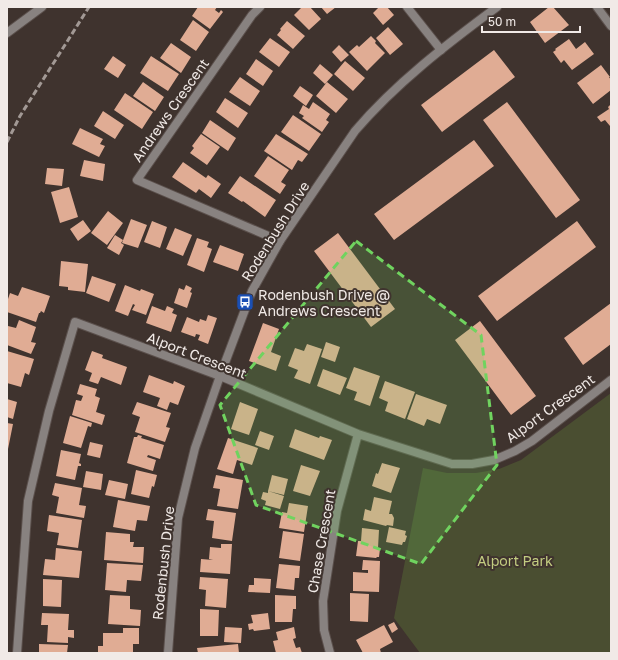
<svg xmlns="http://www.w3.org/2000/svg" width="618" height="660" font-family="'Golos Text',sans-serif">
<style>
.green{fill:#4a4e31}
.building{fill:#e0ac94}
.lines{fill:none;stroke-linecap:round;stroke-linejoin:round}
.minor-casing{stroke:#5b504c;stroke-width:10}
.tertiary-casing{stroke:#5b504c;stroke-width:10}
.minor{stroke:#888280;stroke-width:8}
.tertiary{stroke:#888280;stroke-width:8}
.rail{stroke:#a29995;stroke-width:3;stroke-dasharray:6 3;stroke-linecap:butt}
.marked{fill:#70d35f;fill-opacity:0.2;stroke:#70d35f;stroke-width:3;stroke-dasharray:8 5;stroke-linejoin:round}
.labels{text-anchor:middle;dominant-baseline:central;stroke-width:4;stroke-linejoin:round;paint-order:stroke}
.street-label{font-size:14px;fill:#f1eae7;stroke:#3f332e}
.poi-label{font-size:14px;fill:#f1eae7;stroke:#3f332e;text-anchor:start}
.park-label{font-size:14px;fill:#c3cd81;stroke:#3f332e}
</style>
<rect width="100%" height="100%" fill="#3f332e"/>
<path class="green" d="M611,393V653H420L394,618L423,468L447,473H476L499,469L521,460Z"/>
<path class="building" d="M198,7H217L215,10L219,13L221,10L223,12L210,29L192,16Z
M302,7H310L321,19L309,30L294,15Z
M321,7H336L327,14Z
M379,7H387L394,15L383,25L373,13Z
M549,7H553L569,25L545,43L530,22Z
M193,20L209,32L196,51L180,40Z
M287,21L305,36L293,49L277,35L281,30L280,29Z
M388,27L403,44L390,55L376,38Z
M371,36L376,41L375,43L385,53L367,71L349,52L357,45L359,47Z
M270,38L290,52L279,67L259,52Z
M569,39L576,49L585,42L594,54L572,70L564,60L561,63L553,52L556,50L555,49Z
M171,43L191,57L181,73L160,58Z
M339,45L349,55L341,62L332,52Z
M494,50L515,77L442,132L421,105Z
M113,56L126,65L118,78L104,69Z
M151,56L179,74L168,91L140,73Z
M256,59L273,71L263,86L246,74Z
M345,61L365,78L353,91L334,74Z
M320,64L333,75L325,84L313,73Z
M601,65L610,77H609L611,80V90L593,104L577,83Z
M240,77L260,91L250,106L229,92Z
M143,82L164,97L155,111L133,96Z
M327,82L348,99L336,113L316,96Z
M300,86L313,95L306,106L293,96Z
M125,93L153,112L142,129L114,110Z
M225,98L248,113L238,128L216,112Z
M313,102L330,114L326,120L329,122L322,132L302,118L304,116L299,113L303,105L309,109Z
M507,102L580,200L556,218L483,120Z
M611,104V125L610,126L605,120L601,122L597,117L609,109L608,107Z
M103,111L124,125L115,139L94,126Z
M293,115L321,134L309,151L281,132Z
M210,120L236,138L228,151L202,133Z
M80,128L103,139L100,144L105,146L99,157L72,144Z
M201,134L220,147L207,165L190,153L194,148L192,146Z
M276,134L308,154L302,162L298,160L292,170L264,151Z
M474,140L494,166L394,240L374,214Z
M268,156L289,170L281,182L286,185L280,194L254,176Z
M84,160L105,164L103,181L80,176Z
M183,162L206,178L208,175L221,184L211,198L199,189L196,193L172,177Z
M47,168L64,169L62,186L45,184Z
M240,176L276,200L265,217L243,201L242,202L228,193Z
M69,187L78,217L60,223L51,192Z
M108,211L123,223L107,245L91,233Z
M131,219L147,225L138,248L122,243Z
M83,220L91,231L78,241L70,229Z
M152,221L167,227L160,248L144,242Z
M577,221L596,247L497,321L478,296Z
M175,228L192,235L183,256L166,249Z
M338,233L395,309L371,327L314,251Z
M115,235L123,240L121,243L124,245L119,255L107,248Z
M197,238L209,242L207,247L212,249L204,272L187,265Z
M220,245L244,254L238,271L213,262Z
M61,261L88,264L85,292L68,290V287L59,286Z
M92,276L116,284L109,302L86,293Z
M125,285L140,291L141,289L154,294L146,315L132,310L135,305L133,304L128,316L115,311Z
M186,285L192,288L190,292L192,293L187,308L174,303L179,288L184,290Z
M22,287L50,296L44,313L41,311L40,313H39L36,322L7,312V302L10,293L18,296Z
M611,303V344L583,365L564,338Z
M152,306L165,311L167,306L174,309L172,313L177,315L171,332L146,323Z
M208,315L217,318L208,344L198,340L200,335L196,334L195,337L181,332L187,317L199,322L200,319L206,321Z
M19,320L36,327L31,342L36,343L31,354L7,345L8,326L16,328Z
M480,321L536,396L511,415L455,340Z
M263,323L279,329L271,352L281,356L276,371L249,361Z
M326,342L340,347L335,362L321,357Z
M307,344L322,349L310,384L294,378L298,370L288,366L295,348L304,351Z
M7,351L34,359L29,375L25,373L21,387L7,383Z
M92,351L103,355L102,358L127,367L121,385L101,377L98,384L89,381L92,373L85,370Z
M354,367L380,376L370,406L354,400L357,392L346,388Z
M323,369L347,378L340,395L317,386Z
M149,375L173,384L174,381L185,386L178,405L170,402L167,410L157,406L160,398L143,392Z
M385,381L415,392L405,419L385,411L388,402L379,398Z
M80,384L97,389L95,396L100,398L96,412L105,415L102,425L72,415L76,400L81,401L83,396L77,394Z
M416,394L447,405L440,424L427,419L424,426L407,419Z
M7,399L17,402L13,419L7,417Z
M137,402L171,413L166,427L170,428L165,442L135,432L140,417L132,414Z
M240,402L258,409L249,435L231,429Z
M70,416L92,423L91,427L88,426L81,448L63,443Z
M7,423L13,424L8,449H7Z
M295,429L319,438L320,436L332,440L324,460L289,447Z
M260,431L274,436L269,450L255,445Z
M138,435L142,436L141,438L164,445L160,459L148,455L147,457L156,460L153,471L127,463L134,437H137Z
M228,438L258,448L252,465L237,460L233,474L217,469Z
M90,442L103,445L100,458L87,455Z
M61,450L81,454L79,463L81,464V466H78L75,480L56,476Z
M382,463L400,468L391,493L372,486L376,473L378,474Z
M301,465L320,471L310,496L293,491Z
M136,470L157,475L154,487L152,486L149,498L131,494Z
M86,471L103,474L101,490L83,487Z
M216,475L243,480L238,509L217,506L220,489L213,488Z
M272,475L288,479L284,495L268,491Z
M109,480L128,484L125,499L105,495Z
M55,483L82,488L79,505L86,506L84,518L56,513L59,497L52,495Z
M268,491L284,496L280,509L265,505L266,501L261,499L263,492L268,493Z
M374,497L392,501L389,514H392L394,518L393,526L387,525L386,526L363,520L365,509L371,511Z
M118,500L150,506L147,521L137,520L135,531L113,527Z
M289,503L308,506L304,532L279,528L282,512L287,513Z
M208,509L236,513L232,541L212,538L214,521L206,520Z
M49,515L82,520L78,548L57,545L59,533L47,531Z
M389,527L406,531L405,535L407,536L405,542H403L402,545L386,542Z
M362,528L379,530L378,548L380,549L379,557H377L376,558L356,556L358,541H361Z
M283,531L304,534L300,561L279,558Z
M106,532L130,534V542H134L133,547H144L143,563L104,560Z
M221,544H232L230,574L200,572L201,559L213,560L209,559L210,547L221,548Z
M56,548L82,551L79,578L43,575L45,559L55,560Z
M363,560L380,561L379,592L353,591V572L368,573V570H362Z
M107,563L143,565L141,581L127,580L126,592L105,590Z
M279,564L300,566L299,578H295L294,590L276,588Z
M200,577L228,579L226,608L205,606L206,590L199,589Z
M254,578L271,579L270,593L248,592L249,585H254Z
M43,579L62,580L61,607L43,606Z
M350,593L369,594L368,622L350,621Z
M110,595L130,596V609L141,610L140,626L108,624Z
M275,595L296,596V609H293L292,622H275Z
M200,609L219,610L218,636H200Z
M42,613L69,614L68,630H74V638L68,637V643L47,642L48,625H41Z
M268,613L270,629L254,631L253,629L249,630L248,624L253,623L251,615Z
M394,622L398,629L392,633L388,625Z
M384,625L393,642L380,649L381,653H363L356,640Z
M225,627L242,628L241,643L224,642Z
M294,627L296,638L293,639L296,648L300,647L302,653H276L273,641L278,640L276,632Z
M123,628H139V644H133V653H98V646H103V633H123Z
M39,644L68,645L67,653H39Z
M238,644L239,653H198L197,648Z"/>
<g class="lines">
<defs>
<path id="minor" d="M260,7L252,15L137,180L280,241
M407,7L441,50
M7,33L42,7
M17,653L28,501L49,411L75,322L220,376L358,434L452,464H472L494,460L515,451L532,441L611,380
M330,653L324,630L323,601L337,511L358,434"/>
<path id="tertiary" d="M597,7L611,26
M168,653L178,518L195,448L220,376L252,291L280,241L355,131C396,83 447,44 497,7"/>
</defs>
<use href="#minor" class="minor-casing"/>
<use href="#tertiary" class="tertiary-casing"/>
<use href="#minor" class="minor"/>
<use href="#tertiary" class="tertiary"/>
<path class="rail" d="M7,142L20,116L89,7"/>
</g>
<path class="marked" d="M356,241L481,335L497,465L421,564L256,505L220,405Z"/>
<defs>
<symbol id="bus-square" viewBox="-11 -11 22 22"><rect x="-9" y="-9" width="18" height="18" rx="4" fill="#1a4fb4" stroke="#3f332e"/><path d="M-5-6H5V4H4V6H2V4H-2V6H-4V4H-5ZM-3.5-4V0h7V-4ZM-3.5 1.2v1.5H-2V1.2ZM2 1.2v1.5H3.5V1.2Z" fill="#fff"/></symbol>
</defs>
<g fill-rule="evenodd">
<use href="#bus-square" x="235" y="292" width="20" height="20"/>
</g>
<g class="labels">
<g class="street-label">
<text transform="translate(170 110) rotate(-55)">Andrews Crescent</text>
<text transform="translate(275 231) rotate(-58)">Rodenbush Drive</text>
<text transform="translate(197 355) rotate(21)">Alport Crescent</text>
<text transform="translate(550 408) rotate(-36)">Alport Crescent</text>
<text transform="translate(321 541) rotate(-80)">Chase Crescent</text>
<text transform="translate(163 563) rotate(-84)">Rodenbush Drive</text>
</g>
<g class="poi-label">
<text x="258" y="294">Rodenbush Drive @<tspan x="258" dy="16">Andrews Crescent</tspan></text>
</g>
<g class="park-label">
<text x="515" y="560">Alport Park</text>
</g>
</g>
<rect width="618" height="660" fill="none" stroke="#f1eae7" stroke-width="16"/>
<path d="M482 26v6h98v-6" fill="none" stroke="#f1eae7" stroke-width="2"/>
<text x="488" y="26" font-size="12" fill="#f1eae7" stroke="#3f332e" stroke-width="3" paint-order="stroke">50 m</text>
</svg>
